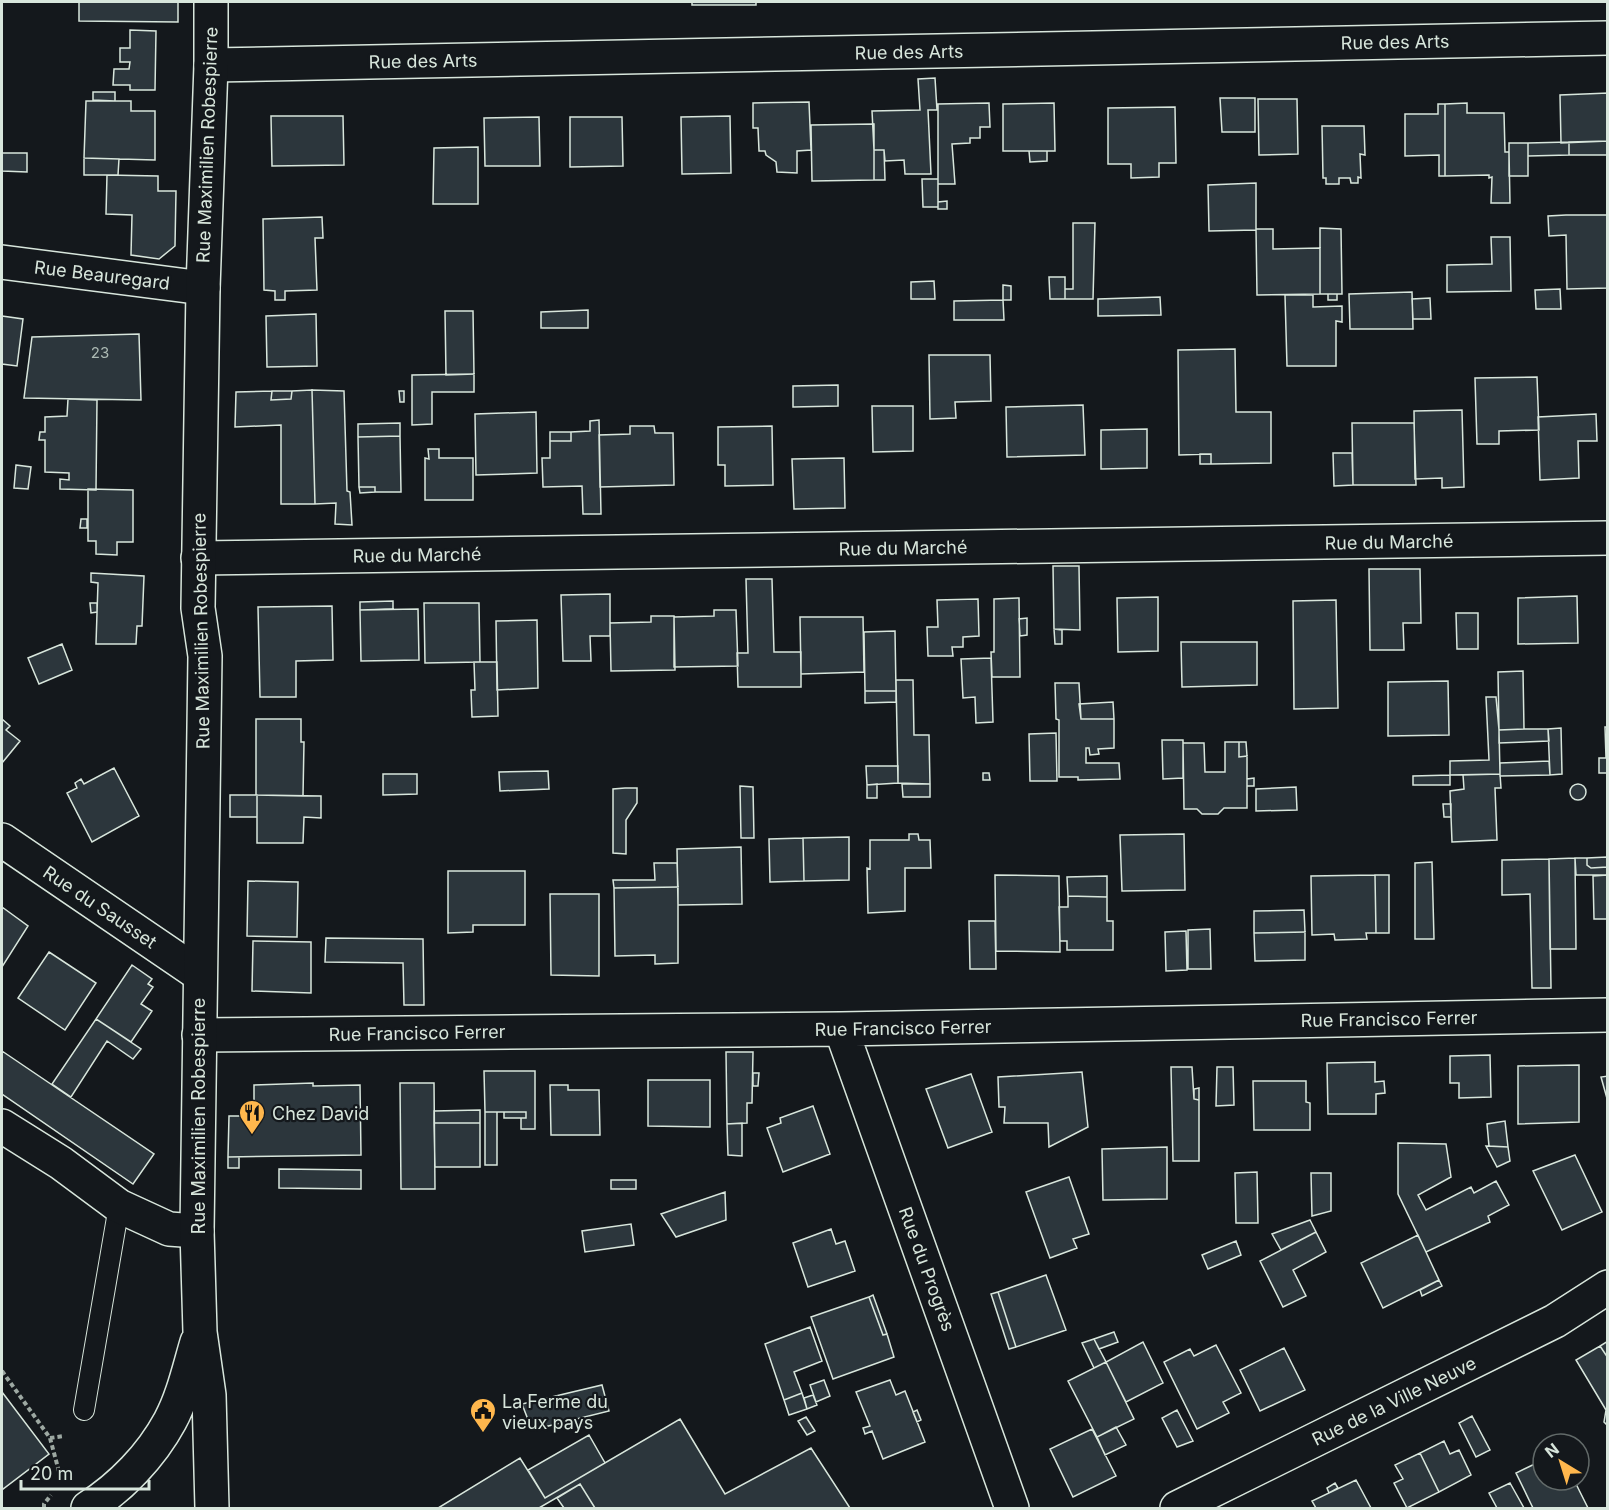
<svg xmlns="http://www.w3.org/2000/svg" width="1609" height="1510" font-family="Inter,sans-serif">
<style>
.building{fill:#2c363c;stroke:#d8e6dc;stroke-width:1.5}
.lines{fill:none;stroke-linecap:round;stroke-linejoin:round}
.lane-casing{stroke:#d8e6dc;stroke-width:22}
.street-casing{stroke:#d8e6dc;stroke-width:36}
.secondary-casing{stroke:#d8e6dc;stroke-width:36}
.path{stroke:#9da8a2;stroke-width:4;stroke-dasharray:4.5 3;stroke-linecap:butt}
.lane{stroke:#14181c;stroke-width:20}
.street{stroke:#14181c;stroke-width:33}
.secondary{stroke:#14181c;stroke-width:33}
.labels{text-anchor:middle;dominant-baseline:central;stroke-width:4.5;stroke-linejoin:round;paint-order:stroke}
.number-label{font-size:15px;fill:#adbab4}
.street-label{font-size:18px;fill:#d8e6dc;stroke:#14181c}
.poi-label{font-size:18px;fill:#d8e6dc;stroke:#14181c;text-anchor:start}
</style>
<rect width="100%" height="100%" fill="#14181c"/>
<path class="building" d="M79,2H178V22L79,21Z
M692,2H756V5H692Z
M130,30L156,31L155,90H130V85H113L114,69H129L130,62H120V48H130Z
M935,78L937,110H928L931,174H905L904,160L885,161L884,150H874L872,111L920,110L918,79Z
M93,92H115V101L93,100Z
M1608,93V141L1561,143L1560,95Z
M1220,98H1255V132H1222Z
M1258,99H1297L1298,154L1259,155Z
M86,101H131V111H155V160L84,158Z
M809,102L811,150L797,151V173L777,172L776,162L766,155L765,151H759L758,128H753V103Z
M989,103L990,127H980V138H970V143L952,144L955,184H938V104Z
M1054,103L1055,151H1003V104Z
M1467,103V113H1504L1505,152H1509L1510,203H1491L1492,177L1489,178V175L1445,176V104Z
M1438,104H1445V176H1439V155L1405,156V114H1438Z
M1175,107L1176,163H1159V177L1131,178V164H1108V108Z
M271,116H343L344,165L272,166Z
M730,116L731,173L682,174L681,117Z
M539,117L540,166H485L484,118Z
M570,117H622L623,166L570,167Z
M874,124V180L812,181L811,125Z
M1322,126H1364L1365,155L1360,154L1361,178L1358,177V183H1351L1350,178H1339V184H1326V178H1323Z
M1608,141V155H1569V142Z
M1569,142V155L1528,156V143Z
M1509,143H1528V176H1509Z
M478,147V204H433L434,148Z
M874,150H884L885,180H874Z
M1029,151H1047V161L1030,162Z
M2,153H27V172L2,171Z
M84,158L119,159L118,175H84Z
M107,175L158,176V191H176L175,246L159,259L131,255L132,215L106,214Z
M922,179H938V207H923Z
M1256,183V230L1209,231L1208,185Z
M947,201V209H938V202Z
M1566,215H1608V288L1567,289L1566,235L1549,236L1548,216Z
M322,217L323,238H315L317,290L285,291V300H275V291L264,290L263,219Z
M1073,223H1095L1093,299H1065V289H1073Z
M1320,228L1341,229L1342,294H1320Z
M1256,229H1273V249L1320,248V294L1257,295Z
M1491,237H1510L1511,291L1447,292V265L1492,264Z
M1049,277H1065V299H1050Z
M934,281L935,299H911V282Z
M1003,285L1011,286V300H1003Z
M1560,289L1561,309H1536L1535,290Z
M1412,292L1413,329H1350L1349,294Z
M1328,294H1337V300H1328Z
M1285,295H1313V307L1342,306V322L1336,321V366H1287Z
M1160,297L1161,315L1098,316V299Z
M1430,298L1431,319H1413L1412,299Z
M1003,300L1004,320H954V301Z
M588,310V328H541V312Z
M445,311H473L474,374L446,375Z
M316,314L317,366L267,367L266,316Z
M2,316L23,319L17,366L2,364Z
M139,334L141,400L24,398L32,337Z
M1235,349L1236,412H1271V463L1211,464V454L1179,455L1178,350Z
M929,355H990L991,401L955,402L956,418L930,419Z
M474,374V392H432V424L412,425V375Z
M1537,377L1539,430L1499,431V444H1477L1475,378Z
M838,385V406L793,407V386Z
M312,390L315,504H281V425L235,427L236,392L272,391L271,400L291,399L292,391Z
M312,390L344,391L347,491L350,492L352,525L335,524L336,503L315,504Z
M272,391H292L291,399L271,400Z
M399,391H404V402H400Z
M68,399L97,400L96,490L60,489V479L69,480V473L45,472V440H39L40,432H45V417L67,416Z
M1083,405L1085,455L1007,457L1006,407Z
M872,406H913V451L873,452Z
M1462,410L1464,487L1442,488V478L1415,479L1414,411Z
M536,412L537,473L476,475L475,414Z
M1596,414L1597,441H1578L1579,478L1540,480L1538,417Z
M599,420L601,514H583L582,486L543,487L542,458H550V441H571V432L590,431V421Z
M400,423V436L358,437V424Z
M1352,423H1414L1416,485H1353Z
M630,426H654L655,433H673L674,485L600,487L599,435L630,434Z
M772,426L773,485L725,486V465H718V427Z
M1147,429V468L1101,469V430Z
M550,432H571V441H550Z
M400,436L401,492H375V487H359L358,437Z
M428,449H439V458H473V500H425V458L429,459Z
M1333,453H1352L1353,485L1334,486Z
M1200,454H1211V464H1200Z
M844,458L845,508L794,509L792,459Z
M16,465L31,467L28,489L14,488Z
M359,487H375V492L360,493Z
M88,489L133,490V542H117V555L96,554V541H88Z
M81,519H87V528H80Z
M1053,566H1079L1080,630L1054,629Z
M1369,569H1420L1421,623H1403L1404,650H1370Z
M91,573L144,576L142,626H137L136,644H96L98,583L91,582Z
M746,579H772L774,652H801V687H738L737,653H748Z
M610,594V636H590L591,661H563L561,595Z
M1577,596L1578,643L1518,644V598Z
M1158,597V651L1118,652L1117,598Z
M1019,598L1020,677H992L991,652H994V599Z
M978,599L979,636L963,637V647H952L953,656H928L927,627H938L937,600Z
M1336,600L1338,708L1294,709L1293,601Z
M393,601V609L360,610V602Z
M90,603H97V612L91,613Z
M424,603H479L480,662L425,663Z
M332,606L333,660L296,661V697H260L258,607Z
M418,609L419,660L361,661L360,610Z
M714,610H736L738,666L674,667V617L714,616Z
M1456,613H1478V649H1457Z
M651,616H674L675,670L611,671L610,623L651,622Z
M800,617H863L864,672L801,674Z
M1027,618V635L1020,636L1019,619Z
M537,620L538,688L497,690L496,621Z
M1054,629L1062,630V644H1055Z
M895,631L896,691H865L864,632Z
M1181,642H1257V685L1182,687Z
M62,644L72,670L39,684L28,658Z
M991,658L993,722L976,723L975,697L963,698L961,659Z
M474,662H497L498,716L472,717L471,690H475Z
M1523,671L1524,729L1499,730L1498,672Z
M896,680H913L914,735H929L930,784L898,783Z
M1448,681L1449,735L1388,736V682Z
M1055,683H1079L1081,719H1114V748L1098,749L1099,754L1090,755L1089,748H1086V763H1119L1120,779L1078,780V777H1059V720L1056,719Z
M865,691H896V702L865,703Z
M1486,697H1496L1499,730L1500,774L1450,775V761L1489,760Z
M1113,702L1114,719H1081L1079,704Z
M2,719L10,726L6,730L20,741L2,763Z
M256,719H301V742H304L303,796L256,795Z
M1605,727H1608V773H1599V758H1606Z
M1561,728L1562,774L1550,775L1548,729Z
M1524,729H1548L1549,741L1499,743V730Z
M1056,733L1057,781H1030L1029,734Z
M1162,740H1183V778L1163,779Z
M1225,742H1239V757L1247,756V808H1224L1218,814H1202L1197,809H1184L1183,743H1204L1205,772H1225Z
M1239,742H1246L1247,756L1239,757Z
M1549,761L1550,775L1500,776V763Z
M866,766H898V783L867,785Z
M114,768L139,816L92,842L67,793L77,788L75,783L81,779L84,784Z
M548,771L549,789L500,791L499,772Z
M983,773H989L990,780H983Z
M383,774H417V794L383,795Z
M1500,774L1501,788H1495L1497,840L1452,842L1450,791L1464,789L1463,775Z
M1450,775V785H1413V776Z
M1254,778V786H1247V779Z
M877,784V798H867V785Z
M902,784H930V797H903Z
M1570 792a8 8 0 1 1 16 0a8 8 0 1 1-16 0Z
M740,786L753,787L754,838H741Z
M1296,787L1297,810L1256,811V789Z
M625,788H637V803L626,820V854L613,853V789Z
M230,795H257V817H230Z
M257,795L321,796V818L304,817L303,843H257Z
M1443,804H1451V817H1444Z
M909,834H918L919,840H930L931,868H905V911L868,913L867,868L870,869V840H909Z
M1184,834L1185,890L1122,891L1120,835Z
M849,837V880L804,881L803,838Z
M803,838L804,881L770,882L769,839Z
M741,847L742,904L678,905L677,849Z
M1607,857L1608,875H1576L1575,858H1587V865L1591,868L1607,867Z
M1607,857V867L1591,868L1587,865V858Z
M1575,858L1576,949H1550L1549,859Z
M1549,859L1551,988H1532L1530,894L1502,895V860Z
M1432,862L1434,939H1415V863Z
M654,863H677L678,887L614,888L613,880H655Z
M448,871H525V925H473V932L448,933Z
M995,875L1059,876L1060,952L996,951Z
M1375,875H1389V933H1376Z
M1375,875L1376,933H1366L1367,939L1335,940L1334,934L1312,935L1311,876Z
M1608,875V919H1594L1593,876Z
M1107,876V897L1068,896L1067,877Z
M248,881L298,882L297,937L247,936Z
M678,887V963L655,964V955L615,956L614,888Z
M550,894H599V976L551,975Z
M1068,896L1107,897V921H1113V950H1067V941H1060L1059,907H1068Z
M2,907L28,926L2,967Z
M1304,910L1305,932L1254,933V911Z
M969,921H995L996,969H970Z
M1210,929L1211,969H1188V930Z
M1186,931L1187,970L1166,971L1165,932Z
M1305,932V960L1255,961L1254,933Z
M326,938L423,939L424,1005H404L403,963L325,962Z
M253,941L311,942V993L252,991Z
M49,952L96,983L65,1030L18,998Z
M132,965L152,979L148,984L153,987L141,1004L152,1011L131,1042L96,1019Z
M96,1019L141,1049L133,1059L107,1041L71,1097L52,1084Z
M2,1051L154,1154L133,1184L2,1094Z
M726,1052H753L752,1103H747V1123L727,1124Z
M1490,1055L1491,1097L1459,1098V1083H1450V1056Z
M1375,1062V1082L1384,1081L1385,1093L1376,1094V1114H1328L1327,1063Z
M1579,1065V1122L1518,1124V1066Z
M1171,1067H1192L1194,1099L1199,1100V1161H1173Z
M1217,1067H1233L1234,1105L1216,1106Z
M484,1071H535V1129H521V1118H526V1112H485Z
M1082,1072L1088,1127L1049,1147L1048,1123H1004L1005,1107H999L998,1077Z
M753,1073H759L758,1086H753Z
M971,1074L992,1132L948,1148L926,1089Z
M1608,1076V1102L1601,1077Z
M648,1080H710V1127L648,1126Z
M1253,1081H1306V1102L1310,1103V1130H1254Z
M313,1083V1086L360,1085L361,1155L228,1157L229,1116H254V1085Z
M400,1083H434L435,1189H401Z
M550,1085H568V1090H599L600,1135H551Z
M1199,1088V1100L1194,1099V1089Z
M813,1106L830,1154L783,1172L767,1128L781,1123L780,1118Z
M480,1110V1123H434V1111Z
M485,1112H497V1165H485Z
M504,1112H526V1118H504Z
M1505,1121L1508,1147L1489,1146L1487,1124Z
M434,1123H480V1167H435Z
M742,1123V1156L728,1155L727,1124Z
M1398,1143L1446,1144L1451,1177L1418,1195L1426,1210L1471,1187L1474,1193L1496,1181L1509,1205L1488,1216L1490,1222L1426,1252L1398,1194Z
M1486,1146L1508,1147L1510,1161L1497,1167Z
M1167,1147V1199L1103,1200L1102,1149Z
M1575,1155L1602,1212L1562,1230L1533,1171Z
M228,1157H239V1168H228Z
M279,1169L361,1170V1189L279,1188Z
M1257,1172L1258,1223H1236L1235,1173Z
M1311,1173H1331V1211L1312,1216Z
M1069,1177L1089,1234L1073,1239L1077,1248L1050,1258L1026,1192Z
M611,1180H636V1189H611Z
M725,1192L726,1220L676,1237L661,1214Z
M1310,1220L1316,1232L1281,1250L1272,1234Z
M631,1224L634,1245L585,1252L582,1231Z
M831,1229L836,1244L845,1241L855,1271L808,1287L793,1243Z
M1316,1232L1326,1252L1293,1270L1306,1296L1283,1307L1260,1261Z
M1418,1235L1439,1280L1383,1308L1361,1263Z
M1236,1241L1241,1255L1208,1269L1202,1255Z
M1046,1275L1066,1330L1016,1347L998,1292Z
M1439,1280L1442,1286L1422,1296L1420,1290Z
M998,1292L1016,1347L1009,1349L991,1294Z
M873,1295L887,1334L883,1335L869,1297Z
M869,1297L883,1335L887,1334L894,1357L833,1379L811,1317Z
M810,1327L822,1361L794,1372L802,1393L784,1400L765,1344Z
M1114,1332L1118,1342L1099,1349L1094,1339Z
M1094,1339L1106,1362L1094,1368L1082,1343Z
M1608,1341V1358L1600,1346Z
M1143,1342L1163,1383L1126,1402L1106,1362Z
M1216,1345L1241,1393L1223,1402L1229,1413L1197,1429L1164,1362L1190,1349L1194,1356Z
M1600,1346L1608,1358V1426L1604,1422L1606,1410L1576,1360Z
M1284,1348L1305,1390L1260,1411L1240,1370Z
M1106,1362L1134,1419L1097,1437L1068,1381Z
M824,1380L830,1396L816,1402L810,1385Z
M890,1380L896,1395L905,1391L925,1442L883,1459L872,1431L865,1434L863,1428L870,1426L856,1392Z
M602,1385L609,1411L532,1430L522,1404Z
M2,1392L49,1454L3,1489L2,1487Z
M802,1393L807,1409L789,1415L784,1400Z
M813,1395L817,1405L807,1409L804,1398Z
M917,1410L921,1420L917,1422L913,1412Z
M1177,1410L1193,1441L1177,1447L1162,1418Z
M1472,1416L1490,1450L1476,1457L1459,1423Z
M806,1417L815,1431L807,1435L798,1421Z
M680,1419L725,1494L811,1448L850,1508H595L580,1484L539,1508H438L520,1458L545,1498Z
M1116,1427L1126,1445L1105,1455L1097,1437Z
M1092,1429L1116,1476L1073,1497L1050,1449Z
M589,1435L605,1463L545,1498L528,1470Z
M1444,1441L1450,1454L1459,1450L1471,1475L1439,1492L1420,1453Z
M1420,1453L1439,1492L1407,1508L1394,1483L1403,1479L1395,1465Z
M1543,1460V1480H1574L1588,1508H1533L1516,1473Z
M1356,1480L1371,1508H1316L1312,1501Z
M1335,1483L1338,1488L1329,1493L1327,1488Z
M1510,1483L1524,1508H1497L1489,1493Z
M580,1484L595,1508H564L557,1498Z"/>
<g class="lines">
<defs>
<path id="lane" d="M84,1410L119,1206"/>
<path id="street" d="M211,65L1608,38
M2,262L203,288
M198,558L1608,538
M2,840L199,974
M841,1029L1012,1508
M199,1035L841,1029L1608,1015
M2,1126L61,1163L119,1206L169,1229L197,1231
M1177,1508L1555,1321L1608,1287"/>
<path id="secondary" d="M211,2V65L203,288L198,608L205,656L197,1231L200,1332L209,1395L212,1508
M88,1508C121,1487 151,1456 170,1421C183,1397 189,1369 197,1342"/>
</defs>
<use href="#lane" class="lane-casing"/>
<use href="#street" class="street-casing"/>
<use href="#secondary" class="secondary-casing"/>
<path class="path" d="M2,1371L50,1438L61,1479
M50,1438L64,1436
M44,1508V1504L51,1495"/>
<use href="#lane" class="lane"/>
<use href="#street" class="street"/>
<use href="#secondary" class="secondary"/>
</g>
<defs>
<symbol id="restaurant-pin" viewBox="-11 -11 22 30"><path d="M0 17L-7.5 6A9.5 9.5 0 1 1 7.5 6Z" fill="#ffb74d" stroke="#14181c"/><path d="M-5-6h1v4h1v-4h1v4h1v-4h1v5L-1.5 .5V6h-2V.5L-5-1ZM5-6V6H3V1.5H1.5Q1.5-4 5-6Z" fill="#111"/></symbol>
<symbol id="civic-pin" viewBox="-11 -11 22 30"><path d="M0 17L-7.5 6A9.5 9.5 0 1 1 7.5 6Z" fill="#ffb74d" stroke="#14181c"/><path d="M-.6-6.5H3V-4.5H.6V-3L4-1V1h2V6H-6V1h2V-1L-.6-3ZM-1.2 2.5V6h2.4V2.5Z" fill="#111"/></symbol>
</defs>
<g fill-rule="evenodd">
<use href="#restaurant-pin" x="237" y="1098" width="30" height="40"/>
<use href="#civic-pin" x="468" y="1396" width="30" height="40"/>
</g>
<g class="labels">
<g class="number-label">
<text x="100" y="352">23</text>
</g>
<g class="street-label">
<text transform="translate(1395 42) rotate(-1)">Rue des Arts</text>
<text transform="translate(909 52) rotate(-1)">Rue des Arts</text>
<text transform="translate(423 61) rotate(-1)">Rue des Arts</text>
<text transform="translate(207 145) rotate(-88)">Rue Maximilien Robespierre</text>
<text transform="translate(102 275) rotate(7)">Rue Beauregard</text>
<text transform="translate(1389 542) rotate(-1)">Rue du Marché</text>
<text transform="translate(903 548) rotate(-1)">Rue du Marché</text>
<text transform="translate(417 555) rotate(-1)">Rue du Marché</text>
<text transform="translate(201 631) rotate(-91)">Rue Maximilien Robespierre</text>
<text transform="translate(100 907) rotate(34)">Rue du Sausset</text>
<text transform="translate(1389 1019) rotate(-1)">Rue Francisco Ferrer</text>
<text transform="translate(903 1028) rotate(-1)">Rue Francisco Ferrer</text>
<text transform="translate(417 1033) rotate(-1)">Rue Francisco Ferrer</text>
<text transform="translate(198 1116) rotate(-90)">Rue Maximilien Robespierre</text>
<text transform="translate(927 1269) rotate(70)">Rue du Progrès</text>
<text transform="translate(1394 1401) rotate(-26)">Rue de la Ville Neuve</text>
</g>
<g class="poi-label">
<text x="272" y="1113">Chez David</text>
<text x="502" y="1401">La Ferme du<tspan x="502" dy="21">vieux pays</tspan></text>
</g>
</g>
<rect width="1609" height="1510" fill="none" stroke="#d8e6dc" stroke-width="6"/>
<g transform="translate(1561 1462) rotate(322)"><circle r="28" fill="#14181c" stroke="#626a69" stroke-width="1.5"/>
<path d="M0-4.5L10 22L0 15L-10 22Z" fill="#ffb74d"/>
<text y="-9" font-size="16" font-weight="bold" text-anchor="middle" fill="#d8e6dc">N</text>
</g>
<path d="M21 1480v9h128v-9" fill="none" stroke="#d8e6dc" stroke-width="3"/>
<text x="30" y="1480" font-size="18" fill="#d8e6dc" stroke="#14181c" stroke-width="4.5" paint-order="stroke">20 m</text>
</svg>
